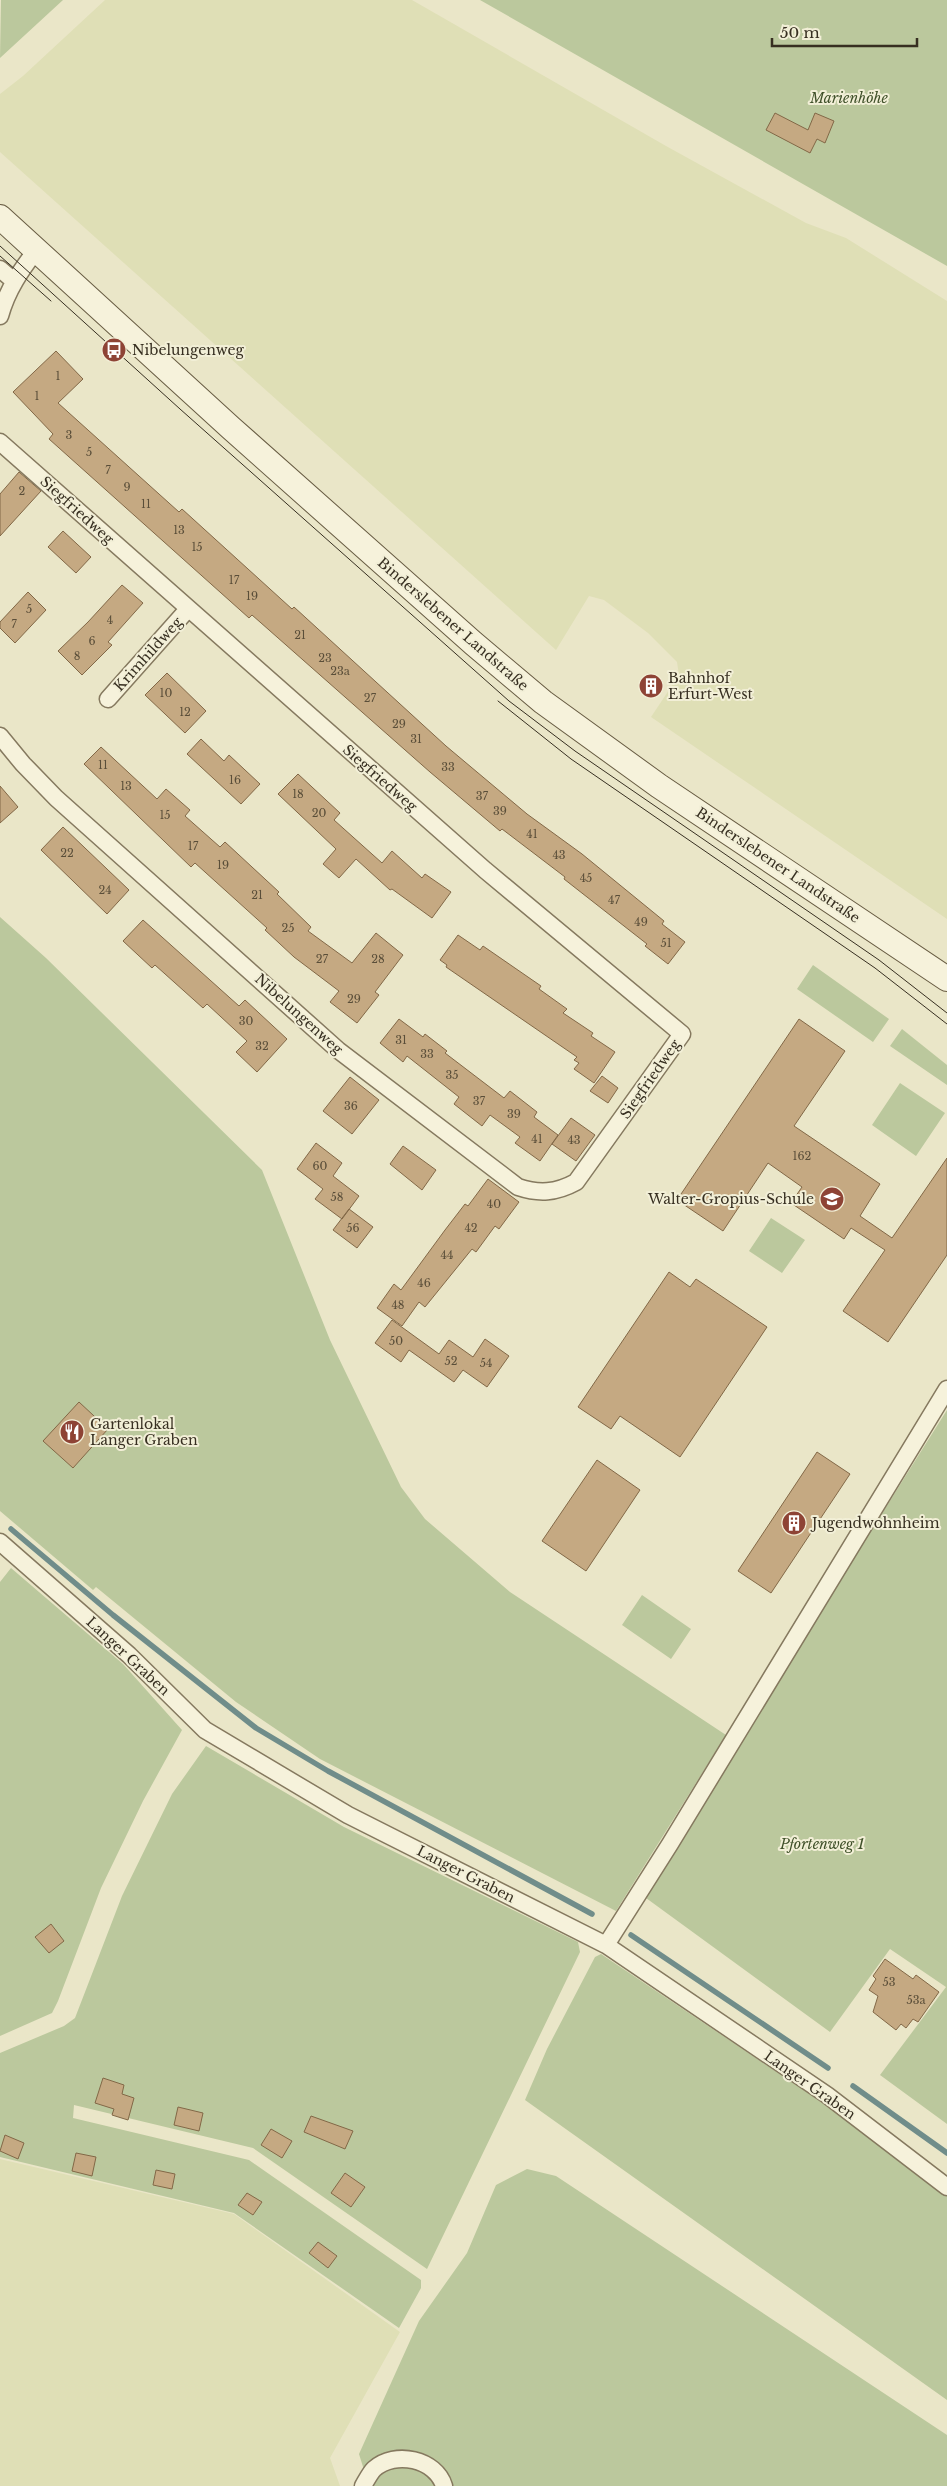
<svg xmlns="http://www.w3.org/2000/svg" width="947" height="2486" font-family="'Libre Baskerville',serif">
<style>
.farmland{fill:#dfdfb6}
.green{fill:#bbc89d}
.lines{fill:none;stroke-linecap:round;stroke-linejoin:round}
.stream{stroke:#708d8a;stroke-width:5.5}
.building{fill:#c5a982;stroke:#826847}
.minor-casing{stroke:#85795f;stroke-width:19}
.secondary-casing{stroke:#675b42;stroke-width:26}
.minor{stroke:#f6f2db;stroke-width:16}
.secondary{stroke:#f6f2db;stroke-width:24}
.tram{stroke:#372f21;stroke-width:1}
.labels{text-anchor:middle;dominant-baseline:central;stroke-width:4;stroke-linejoin:round;paint-order:stroke}
.number-label{font-size:11px;fill:#5a4e39}
.park-label{font-size:14px;font-style:italic;fill:#40512a;stroke:#f2efd7}
.poi-label{font-size:14px;fill:#372f21;stroke:#f2efd7;text-anchor:start}
.street-label{font-size:14px;fill:#372f21;stroke:#f2efd7}
</style>
<rect width="100%" height="100%" fill="#eae6c8"/>
<path class="farmland" d="M105,0H412L666,146L806,223L846,238L947,301V919L651,717L679,675L677,662L648,633L604,600L589,596L556,650L0,152V94L23,76Z
M0,2159L234,2214L400,2332L330,2458L340,2486H0Z"/>
<path class="green" d="M1,0H63L0,58Z
M480,0H947V266Z
M0,917L46,958L262,1170L330,1340L401,1487L425,1519L510,1592L726,1735L616,1911L320,1759L236,1702L96,1587L93,1590L0,1511Z
M813,965L889,1019L873,1042L797,989Z
M902,1029L947,1065V1085L890,1046Z
M900,1083L945,1113L916,1156L872,1125Z
M771,1218L805,1240L782,1273L749,1251Z
M947,1410V2124L880,2075L946,1987L890,1949L830,2032L646,1898L739,1741Z
M11,1568L123,1664L182,1730L143,1801L101,1888L58,2001L52,2013L0,2036V1582Z
M642,1595L691,1629L671,1659L622,1625Z
M206,1746L344,1827L578,1942L580,1952L427,2269L253,2148L74,2105L73,2118L249,2160L421,2280V2288L399,2328L234,2213L0,2157V2053L64,2026L75,2018L122,1896L172,1794Z
M601,1954L823,2103L947,2193V2400L525,2100L547,2049L595,1957Z
M527,2169L556,2176L947,2435V2486H369L359,2454L419,2321L467,2253L496,2185Z"/>
<g class="lines">
<path class="stream" d="M11,1529L113,1615L256,1728L328,1771L592,1914
M631,1935L828,2068
M853,2086L947,2153"/>
</g>
<path class="building" d="M775,113L808,130L815,113L834,121L825,143L817,139L810,153L766,130Z
M56,351L83,379L58,403L179,512L182,509L292,609L294,607L446,746L527,814L582,854L664,921L662,924L685,942L668,964L645,946L647,944L564,879L565,877L502,829L500,831L430,772L252,615L249,618L49,439L53,434L13,392Z
M19,472L41,491L0,536V494Z
M63,531L91,557L76,573L48,547Z
M122,585L143,603L108,642L112,645L82,675L58,651L88,622Z
M28,592L46,610L15,643L0,628V622Z
M167,673L206,711L185,733L145,695Z
M201,739L224,761L229,755L260,784L241,804L187,754Z
M101,747L157,799L166,789L190,810L185,816L220,847L225,842L279,892L277,894L311,927L308,931L352,963L376,933L403,955L375,992L379,995L357,1023L330,1002L339,991L294,957L265,930L267,928L195,863L191,867L84,764Z
M298,774L340,813L334,820L382,863L392,851L422,878L425,874L451,892L432,918L392,889L390,890L356,859L339,878L323,864L336,849L278,794Z
M0,786L18,807L0,823Z
M63,827L129,890L107,914L41,850Z
M143,920L239,1006L245,1000L287,1039L257,1072L236,1052L247,1041L207,1004L203,1008L155,965L152,968L123,941Z
M458,935L480,950L483,946L541,986L539,989L567,1009L563,1013L593,1033L591,1036L615,1052L594,1083L574,1069L579,1063L574,1060L577,1057L446,967L447,965L440,960Z
M399,1019L423,1037L425,1034L447,1051L445,1053L504,1098L510,1091L537,1112L534,1117L558,1135L540,1161L515,1143L520,1137L490,1115L482,1126L454,1104L459,1097L407,1056L403,1062L380,1043Z
M799,1019L845,1051L794,1126L880,1184L860,1216L892,1238L947,1158V1255L888,1342L843,1311L885,1250L851,1228L844,1239L791,1203L802,1187L768,1163L723,1231L677,1200Z
M602,1076L618,1088L608,1103L590,1091Z
M350,1077L379,1100L352,1134L323,1111Z
M571,1118L595,1135L576,1161L552,1144Z
M316,1143L342,1163L333,1176L359,1196L342,1219L315,1199L323,1189L297,1169Z
M403,1146L436,1170L422,1190L390,1164Z
M488,1179L519,1202L499,1229L495,1226L476,1252L472,1249L425,1307L419,1302L402,1326L377,1308L394,1284L401,1290L445,1230L465,1204L468,1206Z
M349,1209L373,1227L357,1248L333,1230Z
M669,1272L690,1287L696,1279L767,1327L680,1457L620,1416L611,1429L578,1407Z
M392,1320L439,1354L449,1340L473,1357L485,1339L509,1356L487,1387L463,1370L454,1382L409,1350L401,1362L375,1343Z
M79,1402L108,1429L73,1468L43,1441Z
M817,1452L850,1474L771,1593L738,1571Z
M597,1460L640,1490L586,1571L542,1541Z
M51,1924L64,1941L49,1953L35,1937Z
M885,1959L913,1979L916,1975L939,1992L918,2022L913,2019L906,2028L901,2024L896,2030L873,2012L878,1996L869,1990L876,1979L873,1976Z
M103,2078L124,2085L122,2094L134,2098L128,2120L112,2115L114,2109L95,2103Z
M178,2107L203,2113L199,2131L174,2125Z
M311,2116L353,2131L345,2149L304,2132Z
M271,2129L292,2141L282,2158L261,2145Z
M5,2135L24,2143L18,2159L0,2151Z
M76,2153L96,2157L92,2176L72,2171Z
M156,2170L175,2174L172,2189L153,2185Z
M345,2173L365,2187L351,2207L331,2193Z
M247,2193L262,2202L253,2215L238,2205Z
M318,2242L337,2256L328,2268L309,2253Z"/>
<g class="lines">
<defs>
<path id="minor" d="M0,269L14,281
M0,316C7,290 21,270 37,249
M0,442L485,870L682,1034L576,1182C556,1193 539,1194 518,1187L338,1050L56,798L23,764L0,736
M108,699L188,609
M0,1542L129,1655L205,1730L348,1815L606,1945L827,2095L947,2187
M606,1945L670,1844L947,1389
M363,2486C366,2481 370,2473 374,2469C395,2450 436,2459 444,2486"/>
<path id="secondary" d="M0,217L231,428L473,643L543,702L659,786L947,979"/>
</defs>
<use href="#minor" class="minor-casing"/>
<use href="#secondary" class="secondary-casing"/>
<use href="#minor" class="minor"/>
<use href="#secondary" class="secondary"/>
<path class="tram" d="M0,246L180,409L509,701L575,751L879,960L947,1013
M0,256L51,301
M498,701L571,759L875,968L947,1024"/>
</g>
<defs>
<symbol id="bus-disc" viewBox="-11 -11 22 22"><circle r="9.5" fill="#8e4335" stroke="#f2efd7"/><path d="M-5-6H5V4H4V6H2V4H-2V6H-4V4H-5ZM-3.5-4V0h7V-4ZM-3.5 1.2v1.5H-2V1.2ZM2 1.2v1.5H3.5V1.2Z" fill="#fff"/></symbol>
<symbol id="building-disc" viewBox="-11 -11 22 22"><circle r="9.5" fill="#8e4335" stroke="#f2efd7"/><path d="M-4-6H4V6H1V3H-1V6H-4ZM-2.5-4.3h1.7v1.8h-1.7ZM.8-4.3h1.7v1.8H.8ZM-2.5-1h1.7V.8h-1.7ZM.8-1h1.7V.8H.8Z" fill="#fff"/></symbol>
<symbol id="school-disc" viewBox="-11 -11 22 22"><circle r="9.5" fill="#8e4335" stroke="#f2efd7"/><path d="M0-5L7-2L0 1L-7-2ZM-4 1L0 2.5L4 1V4Q0 6-4 4Z" fill="#fff"/></symbol>
<symbol id="restaurant-disc" viewBox="-11 -11 22 22"><circle r="9.5" fill="#8e4335" stroke="#f2efd7"/><path d="M-5-6h1v4h1v-4h1v4h1v-4h1v5L-1.5 .5V6h-2V.5L-5-1ZM5-6V6H3V1.5H1.5Q1.5-4 5-6Z" fill="#fff"/></symbol>
</defs>
<g fill-rule="evenodd">
<use href="#bus-disc" x="100" y="336" width="28" height="28"/>
<use href="#building-disc" x="637" y="672" width="28" height="28"/>
<use href="#school-disc" x="818" y="1185" width="28" height="28"/>
<use href="#restaurant-disc" x="58" y="1418" width="28" height="28"/>
<use href="#building-disc" x="780" y="1509" width="28" height="28"/>
</g>
<g class="labels">
<g class="number-label">
<text x="58" y="376">1</text>
<text x="37" y="396">1</text>
<text x="69" y="435">3</text>
<text x="89" y="452">5</text>
<text x="108" y="470">7</text>
<text x="127" y="487">9</text>
<text x="22" y="491">2</text>
<text x="146" y="504">11</text>
<text x="179" y="530">13</text>
<text x="197" y="547">15</text>
<text x="234" y="580">17</text>
<text x="252" y="596">19</text>
<text x="29" y="609">5</text>
<text x="110" y="620">4</text>
<text x="14" y="624">7</text>
<text x="300" y="635">21</text>
<text x="92" y="641">6</text>
<text x="77" y="656">8</text>
<text x="325" y="658">23</text>
<text x="340" y="671">23a</text>
<text x="166" y="693">10</text>
<text x="370" y="698">27</text>
<text x="185" y="712">12</text>
<text x="399" y="724">29</text>
<text x="416" y="739">31</text>
<text x="103" y="765">11</text>
<text x="448" y="767">33</text>
<text x="235" y="780">16</text>
<text x="126" y="786">13</text>
<text x="298" y="794">18</text>
<text x="482" y="796">37</text>
<text x="500" y="811">39</text>
<text x="319" y="813">20</text>
<text x="165" y="815">15</text>
<text x="532" y="834">41</text>
<text x="193" y="846">17</text>
<text x="67" y="853">22</text>
<text x="559" y="855">43</text>
<text x="223" y="865">19</text>
<text x="586" y="878">45</text>
<text x="105" y="890">24</text>
<text x="257" y="895">21</text>
<text x="614" y="900">47</text>
<text x="641" y="922">49</text>
<text x="288" y="928">25</text>
<text x="666" y="943">51</text>
<text x="322" y="959">27</text>
<text x="378" y="959">28</text>
<text x="354" y="999">29</text>
<text x="246" y="1021">30</text>
<text x="401" y="1040">31</text>
<text x="262" y="1046">32</text>
<text x="427" y="1054">33</text>
<text x="452" y="1075">35</text>
<text x="479" y="1101">37</text>
<text x="351" y="1106">36</text>
<text x="514" y="1114">39</text>
<text x="537" y="1139">41</text>
<text x="574" y="1140">43</text>
<text x="802" y="1156">162</text>
<text x="320" y="1166">60</text>
<text x="337" y="1197">58</text>
<text x="494" y="1204">40</text>
<text x="353" y="1228">56</text>
<text x="471" y="1228">42</text>
<text x="447" y="1255">44</text>
<text x="424" y="1283">46</text>
<text x="398" y="1305">48</text>
<text x="396" y="1341">50</text>
<text x="451" y="1361">52</text>
<text x="486" y="1363">54</text>
<text x="889" y="1982">53</text>
<text x="916" y="2000">53a</text>
</g>
<g class="park-label">
<text x="849" y="98">Marienhöhe</text>
<text x="822" y="1844">Pfortenweg 1</text>
</g>
<g class="poi-label">
<text x="132" y="350">Nibelungenweg</text>
<text x="668" y="678">Bahnhof<tspan x="668" dy="16">Erfurt-West</tspan></text>
<text x="814" y="1199" text-anchor="end">Walter-Gropius-Schule</text>
<text x="90" y="1424">Gartenlokal<tspan x="90" dy="16">Langer Graben</tspan></text>
<text x="812" y="1523">Jugendwohnheim</text>
</g>
<g class="street-label">
<text transform="translate(77 510) rotate(42)">Siegfriedweg</text>
<text transform="translate(453 624) rotate(41)">Binderslebener Landstraße</text>
<text transform="translate(148 654) rotate(-48)">Krimhildweg</text>
<text transform="translate(380 778) rotate(41)">Siegfriedweg</text>
<text transform="translate(778 865) rotate(34)">Binderslebener Landstraße</text>
<text transform="translate(299 1014) rotate(42)">Nibelungenweg</text>
<text transform="translate(650 1079) rotate(-55)">Siegfriedweg</text>
<text transform="translate(128 1656) rotate(43)">Langer Graben</text>
<text transform="translate(466 1874) rotate(27)">Langer Graben</text>
<text transform="translate(810 2085) rotate(35)">Langer Graben</text>
</g>
</g>
<path d="M772 38v8h145v-8" fill="none" stroke="#372f21" stroke-width="2.5"/>
<text x="780" y="38" font-size="15" fill="#372f21" stroke="#f2efd7" stroke-width="4" paint-order="stroke">50 m</text>
</svg>
